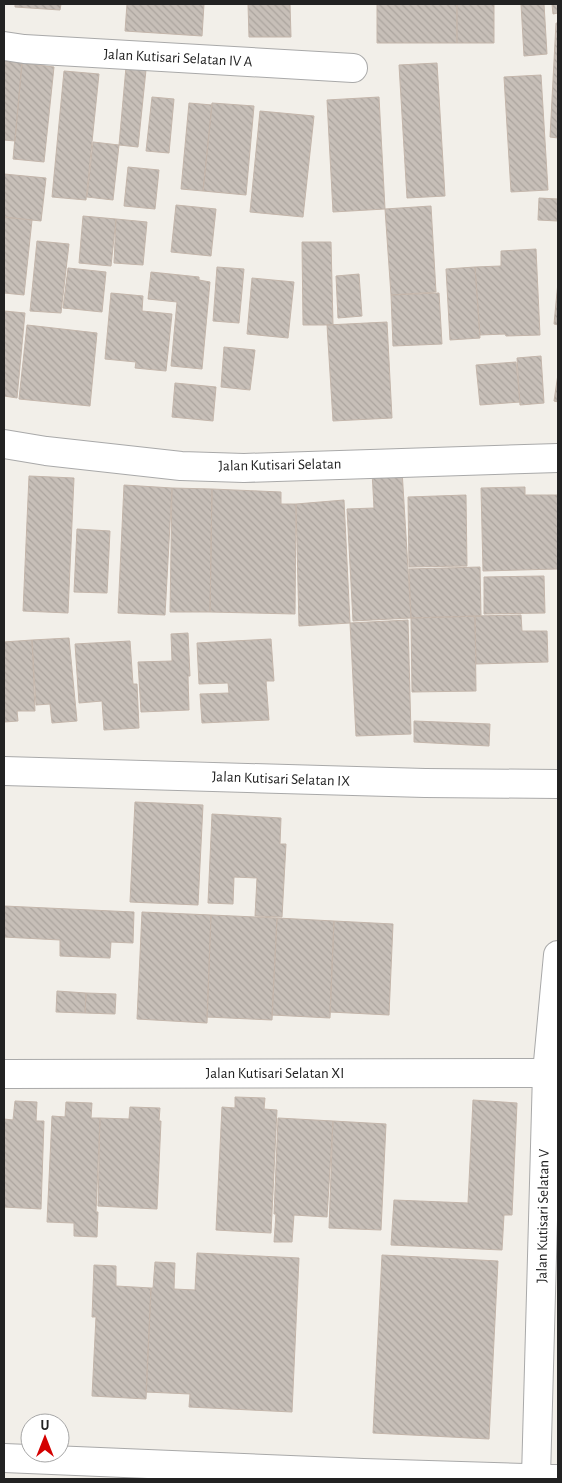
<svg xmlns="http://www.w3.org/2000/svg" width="562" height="1483" font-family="'Alegreya Sans',sans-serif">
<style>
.building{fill:url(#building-back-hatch);stroke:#c4b6ab}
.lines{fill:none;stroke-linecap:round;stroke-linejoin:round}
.minor-casing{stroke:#a9a9a9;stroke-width:30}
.minor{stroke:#fff;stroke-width:28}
.labels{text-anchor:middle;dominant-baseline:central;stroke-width:4;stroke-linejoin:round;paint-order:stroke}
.street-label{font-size:15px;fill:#222;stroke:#fff}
</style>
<defs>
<pattern id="building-back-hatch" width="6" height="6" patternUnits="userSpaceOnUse" patternTransform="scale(1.25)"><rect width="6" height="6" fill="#c7bfb8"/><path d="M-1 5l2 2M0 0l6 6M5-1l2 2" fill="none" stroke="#aba49e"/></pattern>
</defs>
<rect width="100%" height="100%" fill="#f2efe9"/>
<path class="building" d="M15,4H61L60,10L15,7Z
M127,4H204L202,36L125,31Z
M248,4H290L291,37H249Z
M377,4H457V43H377Z
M457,4H494V43H457Z
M521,4H544L547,54L524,56Z
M552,4H558V13L553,14Z
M556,23H558V138L550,137Z
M4,61L22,63L15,141L4,140Z
M22,63L54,67L44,162L13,159Z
M437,63L445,196L407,198L399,65Z
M126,67L146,70L138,147L119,145Z
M64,71L99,74L86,200L52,197Z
M541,75L548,190L511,192L504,77Z
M152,97L174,99L169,153L146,151Z
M379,97L385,209L333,212L327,100Z
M189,103L212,105L203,191L181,189Z
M212,103L254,106L246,195L203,191Z
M260,111L314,116L303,217L250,212Z
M93,142L119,145L113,200L87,197Z
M128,167L159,170L155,209L124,206Z
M4,174L46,178L41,221L4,217Z
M539,198L558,199V221L538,220Z
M176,205L216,209L211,256L171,252Z
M431,206L436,292L391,295L385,209Z
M83,216L116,219L111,266L79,263Z
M4,217L32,220L24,295L4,293Z
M116,219L147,222L143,265L114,263Z
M37,241L69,244L61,313L30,311Z
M302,242H331L333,325H303Z
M536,249L540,335L506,336L505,334L480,335L475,267L501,266V251Z
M217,267L244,269L239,323L213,321Z
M475,267L480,338L450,340L446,269Z
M68,268L106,272L102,312L63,308Z
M151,272L199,277V280L210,282L202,369L171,366L177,302L148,299Z
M359,274L362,316L338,318L336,276Z
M252,278L294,282L288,338L247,334Z
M558,282V325L554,324Z
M111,293L143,296L142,311L172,314L166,371L135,368L136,362L105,359Z
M439,293L442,344L393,346L391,295Z
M4,311L25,313L17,398L4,396Z
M387,322L392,418L333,421L327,325Z
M27,325L97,333L90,406L19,399Z
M224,347L255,350L250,390L221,387Z
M541,356L544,403L520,405L517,358Z
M516,362L520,402L480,405L476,365Z
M558,374V402L554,401Z
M175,383L216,387L213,421L172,417Z
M402,470L411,618L353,621L347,509L374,508L372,472Z
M29,476L74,478L68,613L23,611Z
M124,485L172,488L165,615L118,613Z
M525,487V495H558V569L483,571L481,488Z
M172,488L212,489L210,612H170Z
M212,489L281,492V504H296L295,614L210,612Z
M466,495L467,566L409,567L408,497Z
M344,500L350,623L299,626L296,504Z
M77,529L110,531L107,593L74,592Z
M480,567L481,616L411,618L409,569Z
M544,576L545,613L484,614V577Z
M521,615L522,631H547L548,662L476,664L475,616Z
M475,616L476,691L412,692L411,618Z
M408,620L411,734L356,736L350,623Z
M188,633L190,676H188L189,710L141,712L138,662L172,661L171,634Z
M69,638L77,721L52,723L50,704L36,705L32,640Z
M271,639L274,681H266L269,720L202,723L200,694L229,693L228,683L199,684L197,643Z
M32,640L35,711H17L18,721L4,722V642Z
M130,641L133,684H137L139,728L104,730L102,701L79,703L75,644Z
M414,721L490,724L489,746L414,742Z
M135,802L203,805L198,905L130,902Z
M212,814L281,818L280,844H286L282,917L255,916L257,878L234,877L233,904L208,903Z
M4,906L134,912L133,943L111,942L110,958L60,956V940L4,937Z
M142,912L211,915L207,1023L137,1019Z
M211,915L277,918L272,1020L207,1017Z
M277,918L334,921L330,1018L272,1015Z
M334,921L393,924L389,1015L330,1012Z
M57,991L86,993L85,1013L56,1012Z
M86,993L116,994L115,1014L85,1013Z
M235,1097L265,1098L264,1109L277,1110L271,1233L216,1230L222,1107L235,1108Z
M473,1100L517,1103L512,1215H504L502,1250L391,1245L394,1200L468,1203Z
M15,1101L37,1102L36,1121H44L41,1209L4,1207V1119L13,1120Z
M66,1102L92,1103L91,1118H100L96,1212H98L97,1237L74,1236V1223L47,1222L52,1116L65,1117Z
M130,1107L160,1108L159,1121H161L157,1209L98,1206L100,1118L129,1119Z
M278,1118L333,1121L327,1217L294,1215L292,1242H274L276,1214H274Z
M333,1121L386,1124L381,1230L329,1228Z
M197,1253L299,1258L292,1412L189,1407L190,1394L146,1392L151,1288H153L155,1262L175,1263L174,1289L195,1290Z
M382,1255L498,1261L489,1439L373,1433Z
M94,1265L116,1266V1286L151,1288L146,1399L92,1396L96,1317H92Z"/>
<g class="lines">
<defs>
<path id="minor" d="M4,46L24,49L353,68
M4,444L46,451L181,466L244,468L558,458
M4,771L425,783L558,784
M4,1074L547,1073
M4,1458L363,1473L558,1479
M536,1477L547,1073L558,955"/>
</defs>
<use href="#minor" class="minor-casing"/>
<use href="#minor" class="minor"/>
</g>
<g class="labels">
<g class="street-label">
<text transform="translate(178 58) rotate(3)">Jalan Kutisari Selatan IV A</text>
<text transform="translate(280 465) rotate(-1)">Jalan Kutisari Selatan</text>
<text transform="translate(281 779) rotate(2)">Jalan Kutisari Selatan IX</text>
<text x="275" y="1073">Jalan Kutisari Selatan XI</text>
<text transform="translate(543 1216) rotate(-89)">Jalan Kutisari Selatan V</text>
</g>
</g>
<rect width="562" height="1483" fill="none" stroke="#222222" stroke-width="10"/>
<g transform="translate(45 1438)"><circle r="24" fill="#ffffff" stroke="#a7a7a7"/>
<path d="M0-4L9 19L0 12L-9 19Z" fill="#d40000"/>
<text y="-8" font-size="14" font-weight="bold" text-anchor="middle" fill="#222222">U</text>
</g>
</svg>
